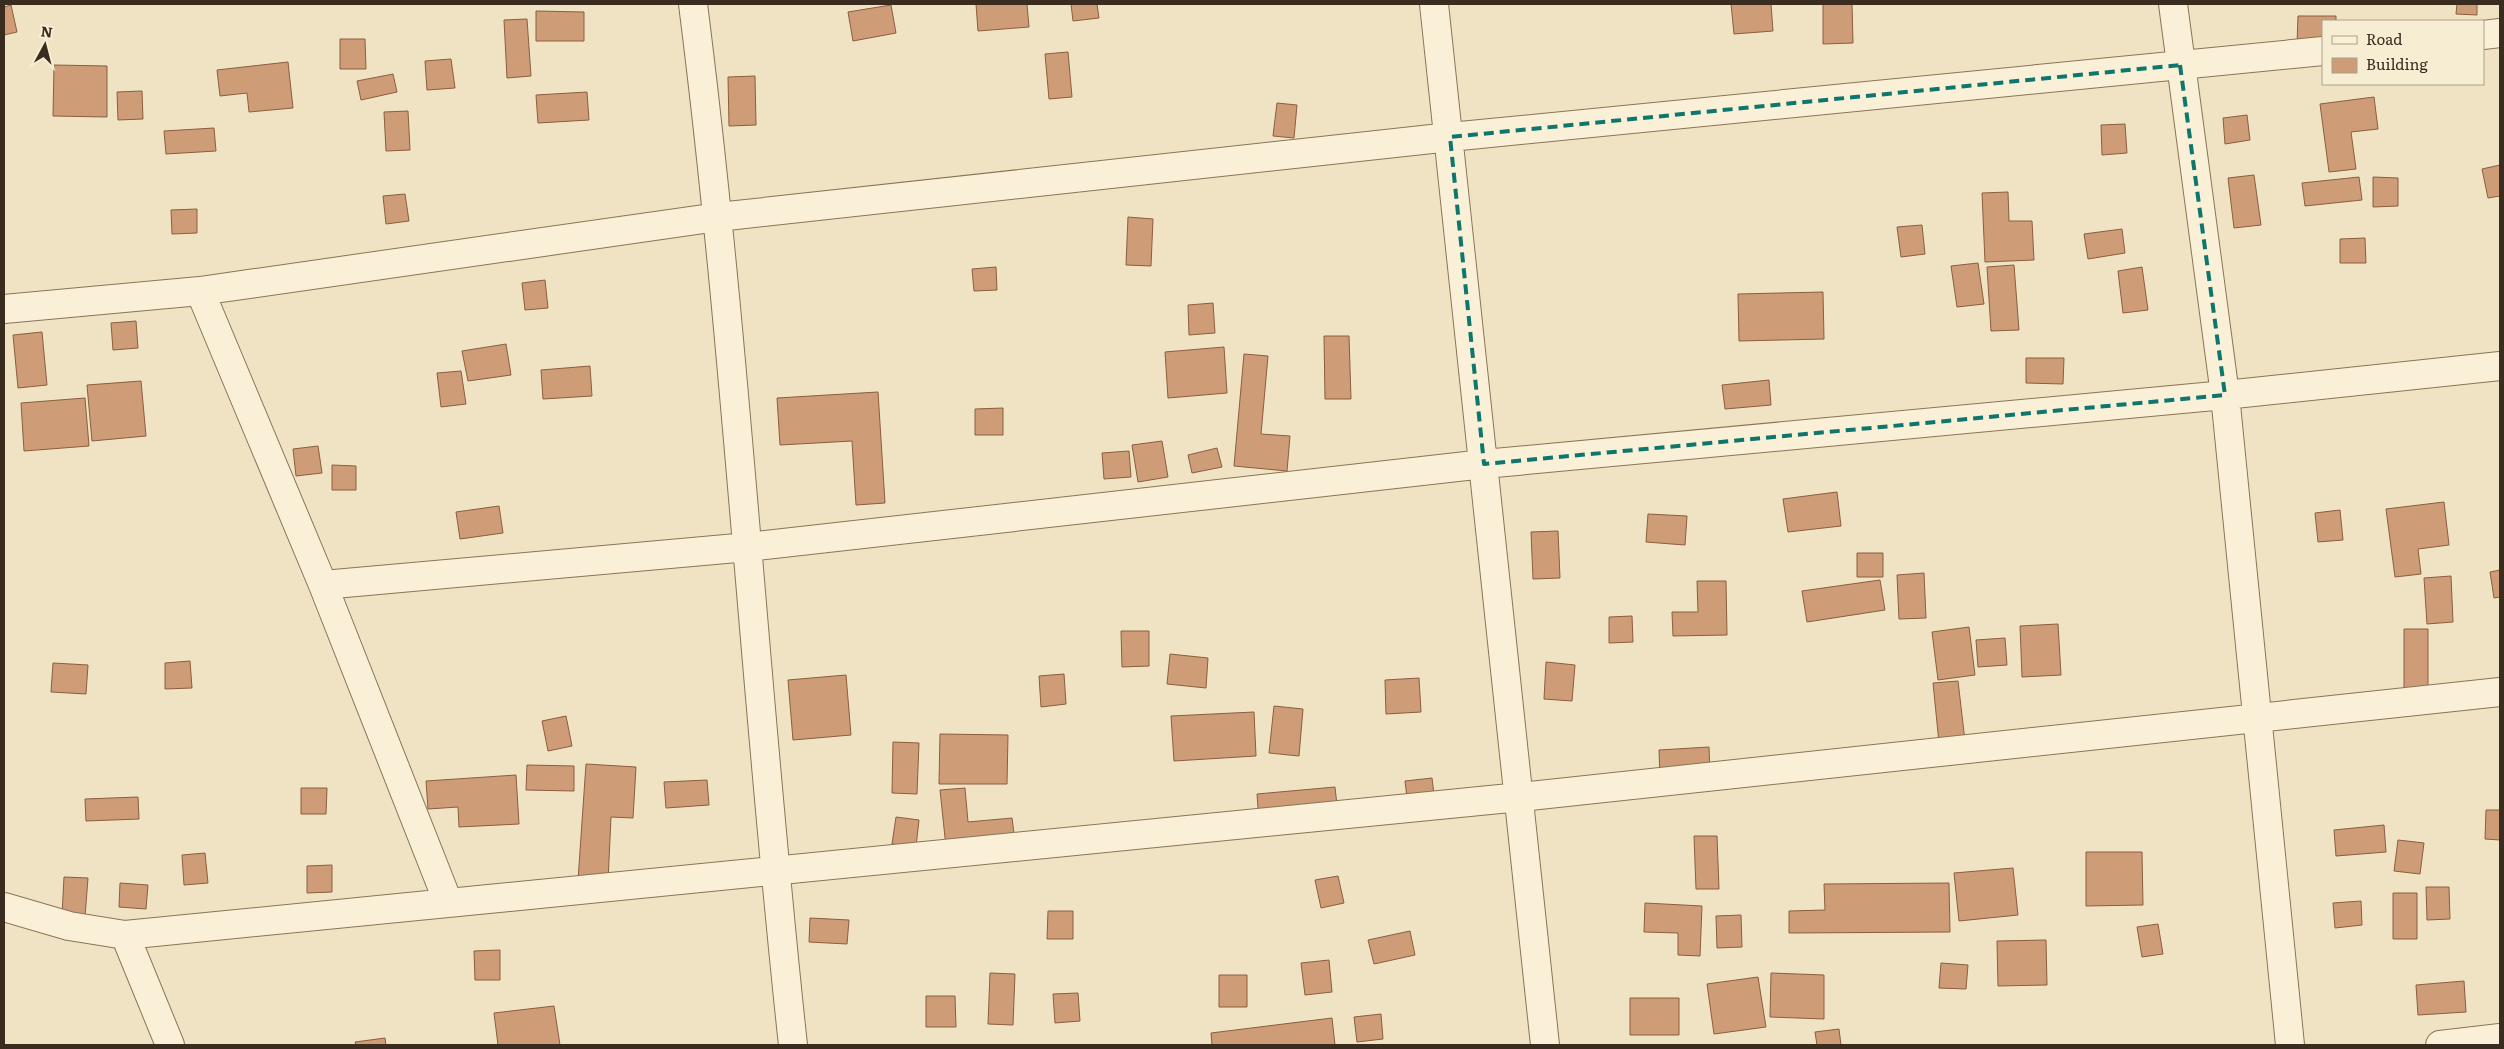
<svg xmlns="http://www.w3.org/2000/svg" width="2504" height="1049" font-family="Literata,serif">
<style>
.building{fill:#ce9d78;stroke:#8a5e3e}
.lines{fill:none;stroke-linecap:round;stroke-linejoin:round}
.street-casing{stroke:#8a7459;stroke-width:30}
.street{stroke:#faf0d7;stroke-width:28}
.marked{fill:none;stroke:#0f766e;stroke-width:4;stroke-dasharray:10 6;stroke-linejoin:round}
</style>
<rect width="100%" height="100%" fill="#efe3c3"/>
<path class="building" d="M976,4H1027L1029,27L978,31Z
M1071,4H1097L1099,18L1073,21Z
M1731,4H1771L1773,31L1734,34Z
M1823,4H1852L1853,43L1823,44Z
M2457,4H2477V15L2456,14Z
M11,5L17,32L4,35V7Z
M891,5L896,33L853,41L848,12Z
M536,11L584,12V41H536Z
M2298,16H2336V21H2323V44H2297Z
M527,19L531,76L507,78L504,20Z
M340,39H365L366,69H340Z
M1068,52L1072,97L1049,99L1045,54Z
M451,59L455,88L427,90L425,61Z
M288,62L293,108L249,112L247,93L220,96L217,70Z
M54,65L107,66V117L53,116Z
M393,74L397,92L361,100L357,81Z
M755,76L756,125L729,126L728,77Z
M142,91L143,119L118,120L117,92Z
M587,92L589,120L538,123L536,95Z
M2374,97L2378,129L2351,132L2356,169L2329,172L2320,104Z
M1277,103L1297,105L1294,138L1273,136Z
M408,111L410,150L386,151L384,112Z
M2247,115L2250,140L2225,144L2223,118Z
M2125,124L2127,153L2102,155L2101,125Z
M214,128L216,151L166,154L164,131Z
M2500,165V196L2488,198L2482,169Z
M2254,175L2261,225L2234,228L2228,178Z
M2359,177L2362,200L2305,206L2302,183Z
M2373,177L2398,178V206L2373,207Z
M2008,192L2009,221H2032L2034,260L1985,262L1982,193Z
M405,194L409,221L386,224L383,196Z
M197,209V233L172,234L171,210Z
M1128,217L1153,219L1151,266L1126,265Z
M1922,225L1925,254L1901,257L1897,227Z
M2122,229L2125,253L2088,259L2084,234Z
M2365,238L2366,263H2340V239Z
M1978,263L1984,304L1957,307L1951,266Z
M2014,265L2019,330L1991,331L1987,267Z
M996,267L997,290L974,291L972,269Z
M2142,267L2148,310L2123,313L2118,271Z
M545,280L548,308L525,310L522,283Z
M1823,292L1824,339L1739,341L1738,294Z
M1213,303L1215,333L1189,335L1188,305Z
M136,321L138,348L113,350L111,323Z
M42,332L47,385L18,388L13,335Z
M1324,336H1349L1351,399H1325Z
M506,344L511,375L468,381L462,351Z
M1224,347L1227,393L1168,398L1165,352Z
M1244,354L1268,356L1261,434L1290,436L1287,471L1234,466Z
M2026,358H2064L2063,384L2026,383Z
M590,366L592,396L543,399L541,370Z
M461,371L466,404L441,407L437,373Z
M1769,380L1771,405L1725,409L1722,385Z
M141,381L146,436L92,441L87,385Z
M878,392L885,503L856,505L852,441L780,445L777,398Z
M85,398L89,446L24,451L21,403Z
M1003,408V435H975V409Z
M1162,441L1168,477L1138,482L1132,445Z
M318,446L322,473L296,476L293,449Z
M1217,448L1222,467L1192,473L1188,455Z
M1129,451L1131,477L1104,479L1102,453Z
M332,465L356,466V490H332Z
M1837,492L1841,526L1788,532L1783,499Z
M2444,502L2449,545L2418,549L2421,574L2395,577L2386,509Z
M499,506L503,533L460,539L456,512Z
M2340,510L2343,540L2318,542L2315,513Z
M1648,514L1687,516L1685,545L1646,542Z
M1558,531L1560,578L1533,579L1531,532Z
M1857,553H1883V577H1857Z
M2500,570V597L2494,598L2490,572Z
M1924,573L1926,618L1899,619L1897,575Z
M2451,576L2453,622L2427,624L2424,578Z
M1880,580L1885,610L1807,622L1802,591Z
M1697,581H1726L1727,635L1673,636L1672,612H1698Z
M1632,616L1633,642L1609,643V617Z
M2058,624L2061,675L2022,677L2020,626Z
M1969,627L1975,675L1938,680L1932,632Z
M2404,629H2428V691H2404Z
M1121,631H1149V666L1122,667Z
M2005,638L2007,665L1978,667L1976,640Z
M1170,654L1208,658L1206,688L1167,684Z
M190,661L192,688L165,689V663Z
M1546,662L1575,665L1572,701L1544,699Z
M53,663L88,665L86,694L51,692Z
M1064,674L1066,704L1041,707L1039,676Z
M846,675L851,735L793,740L788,680Z
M1419,678L1421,712L1386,714L1385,680Z
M1958,681L1965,741L1939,743L1933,683Z
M1274,706L1303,709L1299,756L1269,753Z
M1254,712L1256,756L1174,761L1171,716Z
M566,716L572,746L548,751L542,721Z
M940,734L1008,735L1007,784H939Z
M893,742L919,743L917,794L892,793Z
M1709,747L1710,773L1660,776L1659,750Z
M586,764L636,767L633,818L611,817L608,882L578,880Z
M527,765L574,766V791L526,790Z
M516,775L519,824L459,827L458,807L428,809L426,781Z
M1432,778L1435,803L1408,806L1405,781Z
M707,780L709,805L666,808L664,782Z
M1335,787L1338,814L1259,822L1257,794Z
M301,788H327L326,814H301Z
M965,788L968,822L1012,818L1015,841L946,847L940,790Z
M138,797L139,819L86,821L85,799Z
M2486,810H2500V840L2485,839Z
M896,817L919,820L916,847L892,844Z
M2384,825L2386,852L2336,856L2334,830Z
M1694,836H1717L1719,889H1696Z
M2398,840L2424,843L2420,874L2394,871Z
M2086,852H2142L2143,905L2086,906Z
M205,853L208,883L184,885L182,855Z
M332,865V892L307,893V866Z
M2013,868L2018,915L1959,921L1954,873Z
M1338,876L1344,903L1321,908L1315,880Z
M64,877L88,878L85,917L62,915Z
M120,883L148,885L146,909L119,907Z
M1949,883L1950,932L1789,933V911L1825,910L1824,884Z
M2426,887H2449L2450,919L2427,920Z
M2393,893H2417V939H2393Z
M2361,901L2362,925L2335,928L2333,903Z
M1645,903L1702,906L1700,956L1678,955V933L1644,932Z
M1048,911H1073V939H1047Z
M1741,915L1742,947L1717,948L1716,916Z
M810,918L849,920L847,944L809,942Z
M2158,924L2163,954L2142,957L2137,927Z
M1410,931L1415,955L1374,964L1368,940Z
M2046,940L2047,985L1998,986L1997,941Z
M500,950V980H475L474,951Z
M1329,960L1332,992L1305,995L1301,963Z
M1941,963L1968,965L1966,989L1939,988Z
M990,973L1015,974L1013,1025L988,1024Z
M1771,973L1824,975V1019L1770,1017Z
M1219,975H1247V1007H1219Z
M1758,977L1766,1027L1714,1034L1707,984Z
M2464,981L2466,1012L2418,1015L2416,985Z
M1078,993L1080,1021L1055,1023L1053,994Z
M926,996H955L956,1027H926Z
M1630,998H1679V1035H1630Z
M554,1006L560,1045H498L494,1013Z
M1381,1014L1383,1039L1357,1042L1354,1017Z
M1332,1018L1335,1045H1212L1211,1033Z
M1839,1029L1841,1045H1817L1815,1032Z
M385,1038L386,1045H356L355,1042Z"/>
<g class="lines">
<defs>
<path id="street" d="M693,4C737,350 755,698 793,1045
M1434,4L1545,1045
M2173,4L2225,395L2290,1045
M2483,35L2500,33
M200,291L323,585L448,902
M4,309L200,291L718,217L1450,137L2323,51
M323,585L748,547L1484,464L2225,395L2500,366
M4,907L69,926L125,935L1520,797L2500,692
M125,935L170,1045
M2440,1045L2500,1038"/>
</defs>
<use href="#street" class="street-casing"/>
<use href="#street" class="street"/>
</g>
<path class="marked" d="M2180,65L2225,395L1484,464L1450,137Z"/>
<rect width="2504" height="1049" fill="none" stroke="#3a2c1e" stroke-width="10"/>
<rect x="2322" y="20" width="162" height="65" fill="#f6edd3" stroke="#aba08b"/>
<rect x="2332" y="36" width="25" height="8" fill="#faf0d7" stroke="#aba08b"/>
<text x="2366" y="45" font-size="15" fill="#3a2c1e">Road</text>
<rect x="2332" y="58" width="25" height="15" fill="#ce9d78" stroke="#aba08b"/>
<text x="2366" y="70" font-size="15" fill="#3a2c1e">Building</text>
<g transform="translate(45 45) rotate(7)" stroke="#f6edd3" stroke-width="4" paint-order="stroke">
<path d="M0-4L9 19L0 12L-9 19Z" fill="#3a2c1e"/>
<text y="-8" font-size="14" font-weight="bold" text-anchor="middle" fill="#3a2c1e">N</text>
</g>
</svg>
